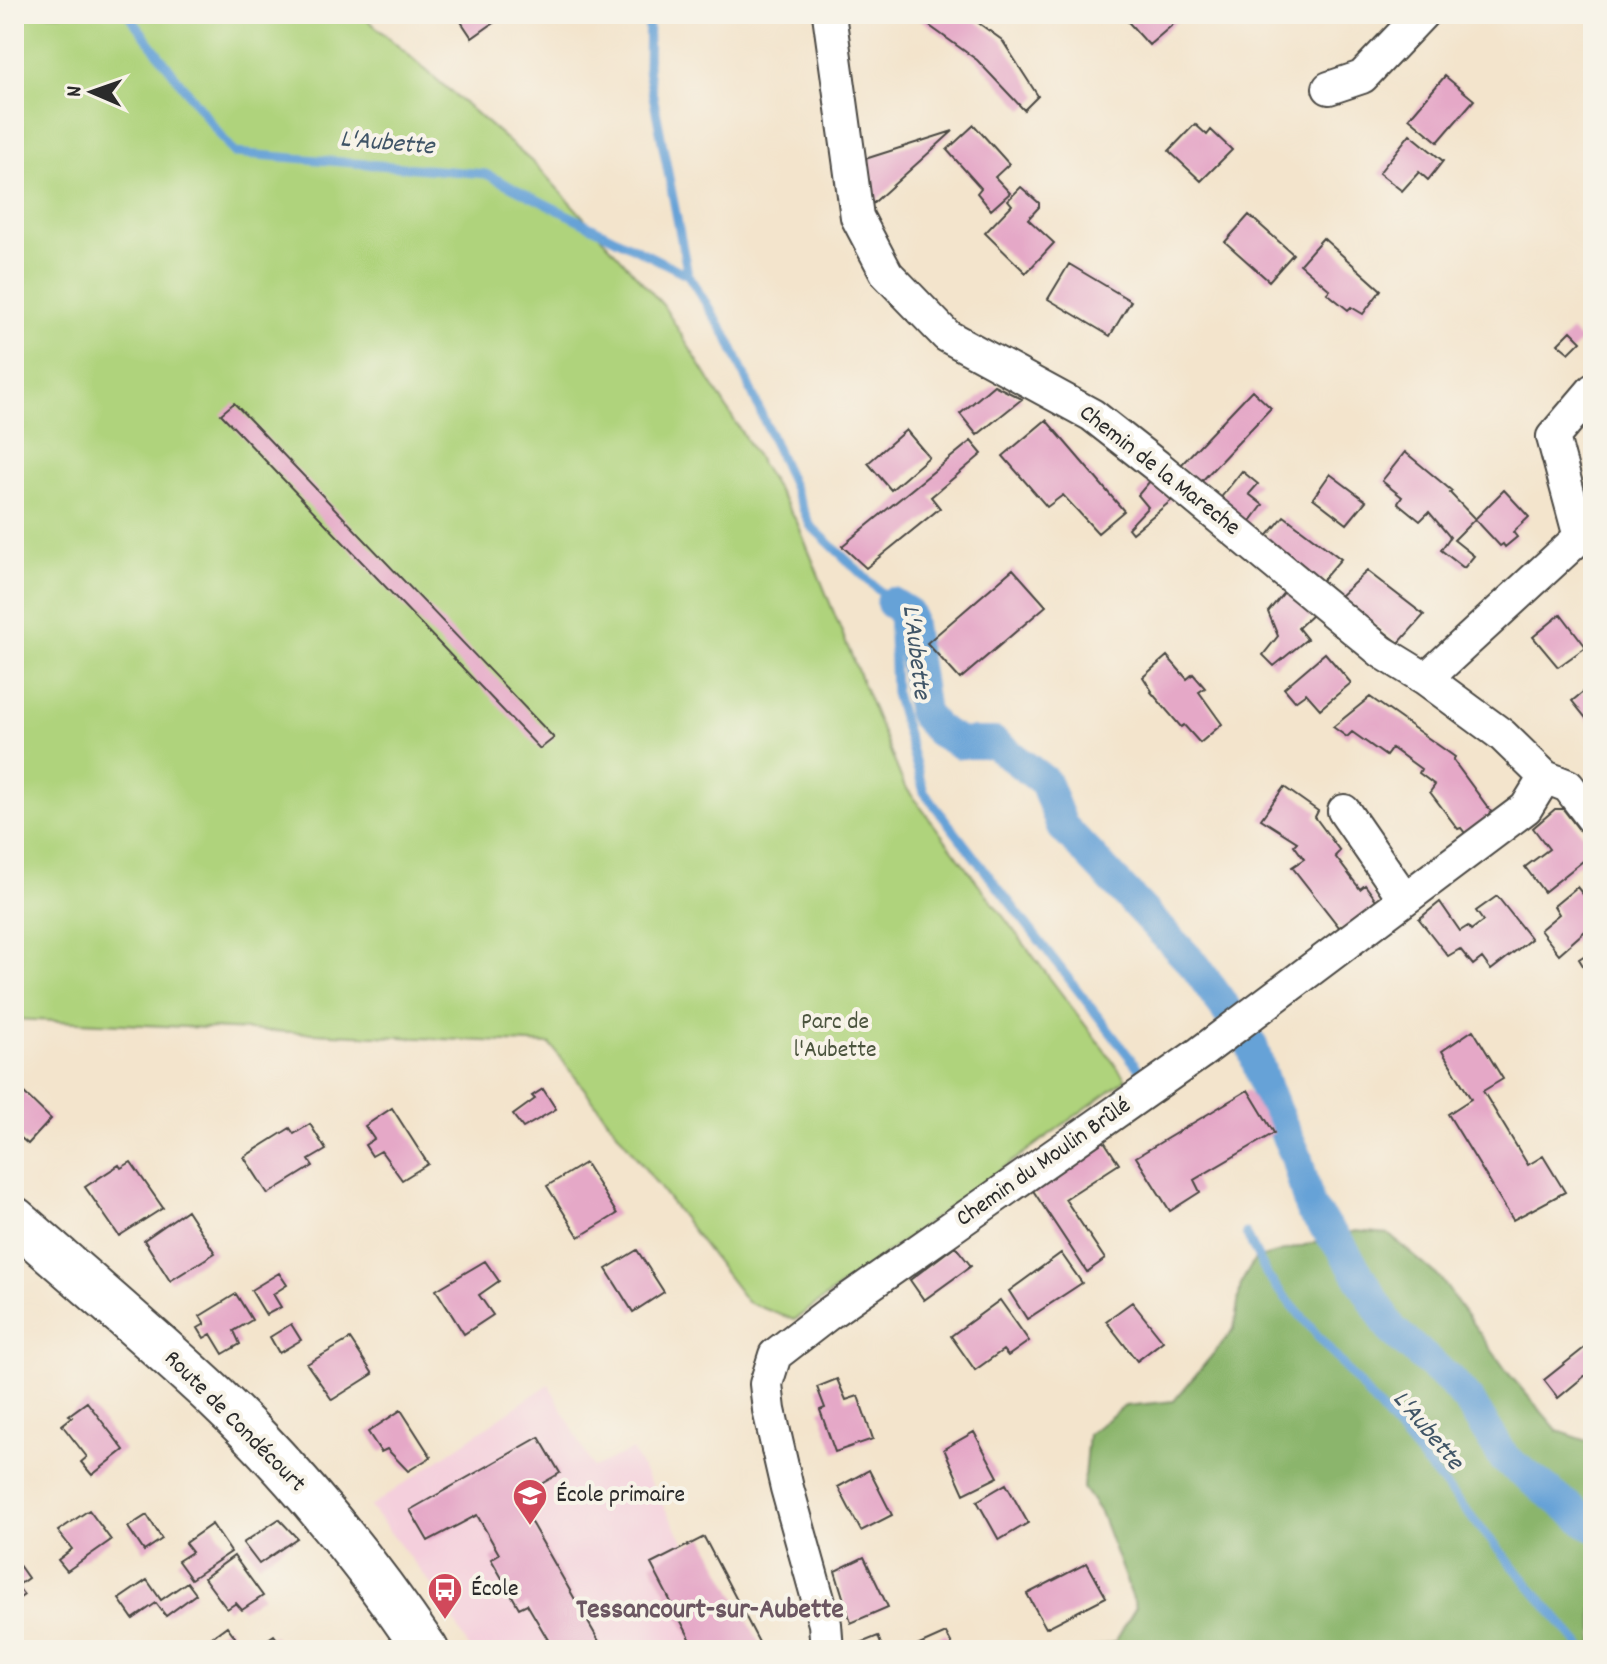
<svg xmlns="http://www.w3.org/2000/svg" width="1607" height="1664" font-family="Dekko,sans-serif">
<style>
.built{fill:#f4cfdc}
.green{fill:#afd37c;stroke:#6d7f54;stroke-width:2}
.forest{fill:#8bb56c;stroke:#5b704c;stroke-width:2}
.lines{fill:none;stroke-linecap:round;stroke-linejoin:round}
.stream{stroke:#66a2d7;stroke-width:9}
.canal{stroke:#66a2d7;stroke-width:32}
.building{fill:#e5a8c7}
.street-casing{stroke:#494743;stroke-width:36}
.secondary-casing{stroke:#494743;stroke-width:48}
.street{stroke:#fff;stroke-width:32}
.secondary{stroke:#fff;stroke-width:44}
.labels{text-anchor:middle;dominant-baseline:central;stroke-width:8;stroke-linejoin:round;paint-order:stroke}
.street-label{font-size:24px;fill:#2b2b2b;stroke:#f7f3e8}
.park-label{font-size:24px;fill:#4c553f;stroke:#f7f3e8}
.poi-label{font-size:24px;fill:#2b2b2b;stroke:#f7f3e8;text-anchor:start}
.water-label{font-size:26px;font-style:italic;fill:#405567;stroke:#f7f3e8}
.quarter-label{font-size:28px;font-weight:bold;fill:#6c5762;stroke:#f7f3e8}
</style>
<rect width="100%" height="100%" fill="#f7f3e8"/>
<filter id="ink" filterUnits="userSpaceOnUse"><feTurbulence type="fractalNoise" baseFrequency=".0125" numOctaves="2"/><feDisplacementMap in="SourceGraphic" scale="16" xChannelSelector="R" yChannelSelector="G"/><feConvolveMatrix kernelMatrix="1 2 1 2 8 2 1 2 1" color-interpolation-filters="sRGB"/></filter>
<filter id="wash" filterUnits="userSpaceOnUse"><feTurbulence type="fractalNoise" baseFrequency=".006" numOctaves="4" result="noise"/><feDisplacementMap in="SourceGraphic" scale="32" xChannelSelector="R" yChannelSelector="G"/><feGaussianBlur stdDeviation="1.8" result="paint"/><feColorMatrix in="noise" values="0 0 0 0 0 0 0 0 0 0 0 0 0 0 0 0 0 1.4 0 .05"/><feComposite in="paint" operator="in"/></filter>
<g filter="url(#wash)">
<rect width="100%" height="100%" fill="#f3e4cc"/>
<path class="built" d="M549,1384L593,1468L632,1450L686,1546L651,1565L696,1650H470L441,1597L370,1507Z"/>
<path class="green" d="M14,14H361L538,167L663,305L797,522L904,785L1126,1079L794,1320L747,1302L550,1044L14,1019Z"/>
<path class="forest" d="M1355,1231L1388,1234L1440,1278L1508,1373L1558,1431L1593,1443V1650H1085L1115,1642L1136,1607L1100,1512L1083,1488L1088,1434L1125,1406L1174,1401L1234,1329L1241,1283L1255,1259Z"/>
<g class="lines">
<path class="stream" d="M128,14L234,153L486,174L688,275
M649,14L648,70L688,275L728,338L810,525L892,603L895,693L924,792L1138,1068
M1246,1233L1268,1277L1584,1650"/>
<path class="canal" d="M892,603L908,613L923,713L939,731L960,743H994L1045,782L1062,826L1196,967L1252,1046L1267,1092L1296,1156L1310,1208L1342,1248L1392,1330L1452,1382L1470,1403L1505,1459L1593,1526"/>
</g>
<g id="blocks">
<path class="building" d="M456,14H506L472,38Z
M913,14H966L1002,40L1038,96L1024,110L977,60Z
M1121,14H1171L1177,21L1149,45Z
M1445,76L1474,100L1438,142L1409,118Z
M1195,124L1207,135L1211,130L1232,150L1201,181L1169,151Z
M974,125L1009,164L995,177L1010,193L991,210L977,193L981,188L947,150Z
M953,131L868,208L862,160Z
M1410,134L1443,161L1428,180L1419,172L1402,191L1379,173Z
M1021,187L1039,203V207L1028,219L1054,243L1026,273L985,233L1012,205L1008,200Z
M1249,215L1293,254L1269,281L1225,242Z
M1323,238L1381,290L1363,314L1351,307L1348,310L1327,293L1330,290L1300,264Z
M1069,264L1131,301L1110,336L1048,299Z
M1571,331L1581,341L1569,353L1558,344Z
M994,385L1022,399L977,435L960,414Z
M1252,390L1271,408L1199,484L1180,466Z
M234,403L554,738L540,749L221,414Z
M1046,420L1124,511L1098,533L1063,495L1047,507L1003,456Z
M906,430L929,457L891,490L868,463Z
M971,441L982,454L931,497L940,508L866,568L842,546Z
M1405,452L1452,491L1450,493L1475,519L1454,540L1474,556L1464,568L1441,550L1450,537L1429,512L1420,521L1398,503L1402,497L1382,481Z
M1242,471L1258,484L1249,494L1263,505L1248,525L1219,500Z
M1330,474L1366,501L1347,524L1313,498Z
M1150,481L1172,500L1132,533L1128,528L1148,507L1138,495Z
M1504,490L1529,517L1513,532L1517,537L1505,547L1503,544L1500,546L1475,519Z
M1284,516L1341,559L1318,585L1264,540Z
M1013,569L1046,606L960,679L927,643Z
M1367,571L1424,615L1399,643L1339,597Z
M1285,591L1314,613L1298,628L1307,639L1274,666L1263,655L1278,636L1268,612Z
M1561,614L1586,647L1558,667L1533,637Z
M1325,653L1351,683L1320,709L1306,693L1295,701L1284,688Z
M1167,656L1187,679L1193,674L1205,688L1199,692L1222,724L1200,743L1184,725L1181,727L1151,692L1152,691L1143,677Z
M1593,684V727L1572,701Z
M1370,697L1455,757L1453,760L1492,813L1468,837L1461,828L1458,829L1430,792L1435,785L1419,773L1421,769L1392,748L1386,756L1352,732L1347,737L1333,727Z
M1284,787L1318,811L1315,817L1340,851L1335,856L1360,889L1365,885L1379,904L1343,932L1292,867L1304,859L1294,845L1297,842L1261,819Z
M1555,809H1563L1593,848V853L1544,892L1525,867L1549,849L1533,828Z
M1577,887L1591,904L1593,903V916L1588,907L1586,908L1593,917V924L1559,954L1540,930L1559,914L1554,906Z
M1497,896L1531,939L1491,970L1482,958L1473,965L1460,949L1448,956L1419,919L1440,902L1460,931L1468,926L1471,930L1483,921L1476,911Z
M1593,950V982L1579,959Z
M1473,1030L1503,1079L1483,1091L1528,1165L1543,1156L1565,1192L1513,1220L1448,1114L1471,1099L1442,1051Z
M17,1086L51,1119L28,1144L14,1132V1089Z
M543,1089L556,1109L523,1128L513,1115L535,1099L532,1096Z
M1248,1090L1274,1133L1194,1180L1200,1192L1170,1211L1136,1157Z
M392,1108L428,1164L402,1180L381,1151L372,1156L365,1145L374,1139L365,1126Z
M310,1124L326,1150L309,1160L313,1166L268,1194L244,1157L290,1128L294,1134Z
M1104,1141L1119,1164L1065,1199L1105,1259L1087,1272L1032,1189Z
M131,1162L163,1208L119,1236L85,1187L119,1165L121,1168Z
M585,1163L617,1214L579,1237L547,1186Z
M187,1210L215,1253L170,1281L144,1240Z
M955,1246L971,1266L924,1300L910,1280Z
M637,1250L664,1292L633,1312L606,1269Z
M1061,1253L1082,1283L1027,1319L1009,1291Z
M485,1261L499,1281L479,1295L493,1315L464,1334L436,1290Z
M279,1273L287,1285L273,1294L281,1307L266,1315L251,1290Z
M236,1294L252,1320L234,1331L240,1344L223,1354L211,1334L204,1338L198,1328L205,1324L200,1316Z
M1000,1300L1029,1341L1008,1356L1003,1350L975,1370L951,1336Z
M1132,1302L1163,1341L1137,1361L1106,1321Z
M291,1324L301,1340L279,1353L270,1337Z
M350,1339L373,1374L332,1400L307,1364Z
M1593,1341V1369L1558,1398L1544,1380Z
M837,1379L846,1400L858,1396L873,1439L835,1452L820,1410L825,1408L817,1387Z
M87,1402L124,1450L92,1475L81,1462L87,1457L62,1425L72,1417L69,1415Z
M401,1410L431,1457L408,1471L387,1449L381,1452L368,1432Z
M974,1432L998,1477L964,1494L944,1449Z
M539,1437L560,1473L517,1498L604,1650H554L527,1604L519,1608L491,1559L499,1554L477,1515L428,1541L410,1510Z
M869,1470L892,1515L861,1531L838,1487Z
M1006,1484L1028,1523L999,1540L977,1501Z
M89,1510L111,1540L67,1571L58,1560L72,1549L58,1531Z
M147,1515L162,1539L144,1551L128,1527Z
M279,1519L297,1538L259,1564L243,1543Z
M212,1524L231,1552L191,1579L178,1561L192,1552L185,1543Z
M704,1537L763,1650H696L651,1564Z
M234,1556L263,1596L242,1610L236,1603L227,1609L204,1578Z
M864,1557L888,1607L851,1623L835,1571Z
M14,1558L28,1578L17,1586L24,1595L14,1602Z
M1087,1563L1106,1597L1046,1628L1027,1594Z
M147,1580L161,1600L187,1582L196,1594L166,1616L156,1603L133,1619L119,1599Z
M227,1626L235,1637L219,1648L212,1637Z
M946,1633L955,1650H908Z
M274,1635L285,1650H252Z
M878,1636L883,1650H860L858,1644Z"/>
</g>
</g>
<g filter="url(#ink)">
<use href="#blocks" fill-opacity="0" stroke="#494743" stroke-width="2"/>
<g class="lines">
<defs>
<path id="street" d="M829,14L857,217L887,274L947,336L1092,415L1157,466L1382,652L1426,679L1502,735L1545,777L1568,786L1593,819
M1329,88L1362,77L1422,14
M1426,679L1580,537L1553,437L1593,390
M1344,811L1404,898
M827,1650L825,1624L787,1488L769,1410L766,1384L775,1355L828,1314L1200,1053L1526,808L1545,777"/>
<path id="secondary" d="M14,1219C81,1278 150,1336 215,1397C294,1472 365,1560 426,1650"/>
</defs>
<use href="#street" class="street-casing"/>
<use href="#secondary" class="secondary-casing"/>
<use href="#street" class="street"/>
<use href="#secondary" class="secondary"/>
</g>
</g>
<defs>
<symbol id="school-pin" viewBox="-11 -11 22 30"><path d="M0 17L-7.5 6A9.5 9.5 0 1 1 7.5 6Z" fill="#d1495b" stroke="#f7f3e8"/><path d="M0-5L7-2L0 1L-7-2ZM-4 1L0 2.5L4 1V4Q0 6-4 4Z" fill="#fff"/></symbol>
<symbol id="bus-pin" viewBox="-11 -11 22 30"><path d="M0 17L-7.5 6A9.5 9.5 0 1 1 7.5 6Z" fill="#d1495b" stroke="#f7f3e8"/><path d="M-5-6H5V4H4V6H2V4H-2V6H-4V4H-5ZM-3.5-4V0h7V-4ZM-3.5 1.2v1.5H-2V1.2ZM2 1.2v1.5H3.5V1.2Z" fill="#fff"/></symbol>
</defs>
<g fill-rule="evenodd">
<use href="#school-pin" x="510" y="1476" width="40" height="54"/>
<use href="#bus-pin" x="425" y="1570" width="40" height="54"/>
</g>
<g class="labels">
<g class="street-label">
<text transform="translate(1159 471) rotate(38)">Chemin de la Mareche</text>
<text transform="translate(1044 1163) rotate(-35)">Chemin du Moulin Brûlé</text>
<text transform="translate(234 1422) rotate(45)">Route de Condécourt</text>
</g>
<g class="park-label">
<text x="835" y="1023">Parc de<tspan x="835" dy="28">l'Aubette</tspan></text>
</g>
<g class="poi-label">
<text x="556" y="1496">École primaire</text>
<text x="471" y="1590">École</text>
</g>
<g class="water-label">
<text transform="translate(387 144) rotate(5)">L'Aubette</text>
<text transform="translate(915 652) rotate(83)">L'Aubette</text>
<text transform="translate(1427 1431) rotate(50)">L'Aubette</text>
</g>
<g class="quarter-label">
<text x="710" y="1612">Tessancourt-sur-Aubette</text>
</g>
</g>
<rect width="1607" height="1664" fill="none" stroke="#f7f3e8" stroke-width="48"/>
<g transform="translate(92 92) rotate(272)" stroke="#f7f3e8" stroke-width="6" paint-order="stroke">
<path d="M0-6L14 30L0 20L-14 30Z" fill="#2b2b2b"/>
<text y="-12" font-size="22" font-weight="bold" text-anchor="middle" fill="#2b2b2b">N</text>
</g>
</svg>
